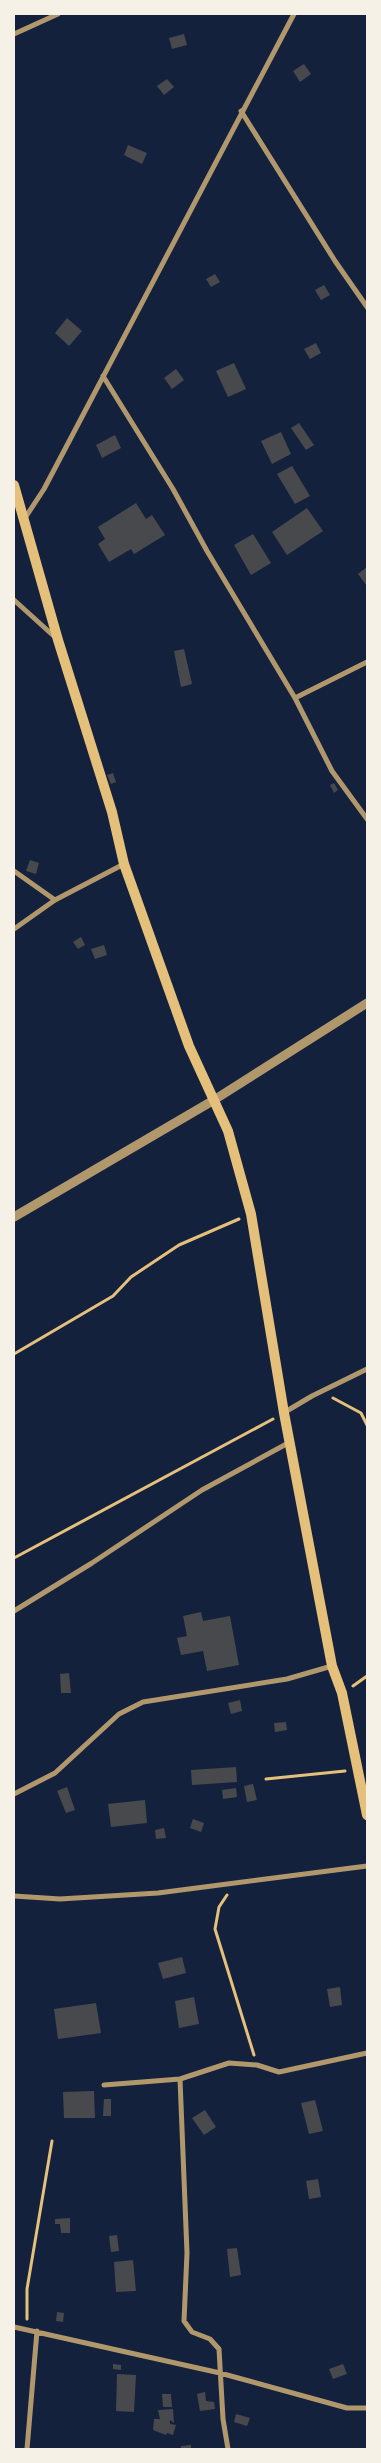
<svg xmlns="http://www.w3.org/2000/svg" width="381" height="2463" font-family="'Sofia Sans Condensed',sans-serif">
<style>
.building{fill:#48494c}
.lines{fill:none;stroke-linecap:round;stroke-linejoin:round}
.path{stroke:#e5c07b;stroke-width:3}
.minor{stroke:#b1986c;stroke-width:5}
.tertiary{stroke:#b1986c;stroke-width:9}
.secondary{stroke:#e5c07b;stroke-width:10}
</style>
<rect width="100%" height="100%" fill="#14213d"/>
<path class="building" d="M184,34L187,45L172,49L169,38Z
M304,64L311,74L300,82L293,71Z
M167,79L174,87L164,95L157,86Z
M128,145L147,153L142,164L124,155Z
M215,274L220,282L211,287L206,279Z
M324,285L330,295L321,300L315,290Z
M67,318L82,331L69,346L55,333Z
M316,343L321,353L310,359L304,349Z
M234,363L246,389L228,397L216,371Z
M176,369L184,380L172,389L164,378Z
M299,423L314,445L306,450L291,428Z
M281,432L291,454L272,464L261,441Z
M115,435L121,448L102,458L96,445Z
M292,466L310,496L295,504L277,474Z
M136,503L146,519L152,515L165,535L134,554L131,549L109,562L98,544L105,539L98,527Z
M307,508L323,531L287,555L272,532Z
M253,534L271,563L251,575L234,545Z
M367,567V586L358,574Z
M184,649L192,684L181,687L174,651Z
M113,773L116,782L111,784L107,775Z
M334,783L338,790L334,793L330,785Z
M30,860L39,863L36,874L26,871Z
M81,937L85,945L78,949L73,942Z
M104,945L107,955L95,959L91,949Z
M201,1612L203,1621L230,1616L239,1665L207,1671L203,1651L181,1655L177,1638L187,1636L183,1616Z
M69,1673L71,1693H61L60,1674Z
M240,1700L242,1711L231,1714L228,1703Z
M286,1722L287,1730L275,1732L274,1723Z
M236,1767L237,1782L192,1785L191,1770Z
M253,1784L257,1800L247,1802L244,1786Z
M67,1787L75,1810L66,1813L57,1791Z
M236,1788L237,1797L223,1799L222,1790Z
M145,1800L147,1823L111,1827L108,1804Z
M193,1819L204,1823L201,1832L190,1828Z
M164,1828L166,1838L156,1839L155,1830Z
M182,1957L186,1973L163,1979L158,1963Z
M340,1987L342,2005L330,2007L327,1989Z
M194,1997L199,2024L179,2028L175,2001Z
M96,2003L101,2033L58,2039L54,2009Z
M94,2091L95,2118H64L63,2092Z
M104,2099H111V2116H103Z
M315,2100L323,2131L309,2134L301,2103Z
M205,2110L216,2127L204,2135L192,2118Z
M318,2179L321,2197L309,2199L306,2181Z
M70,2218V2233H61L60,2224H55V2219Z
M117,2235L119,2251L111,2252L109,2236Z
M237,2248L241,2275L230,2277L227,2249Z
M133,2260L136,2291L116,2292L114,2262Z
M57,2312L64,2313L63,2322L56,2321Z
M113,2364L121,2365V2370L113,2369Z
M343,2364L347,2374L333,2379L329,2369Z
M117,2374L136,2375L134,2412L116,2411Z
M205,2392L206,2401L214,2402L215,2409L200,2411L197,2394Z
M162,2394H171L172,2407H163Z
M173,2409L174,2423L170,2420V2424L176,2425L173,2435L167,2433L166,2435L153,2430L154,2419H160L158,2410Z
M236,2414L250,2418L247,2426L234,2422Z
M191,2445V2449H181V2446Z"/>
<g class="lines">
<path class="path" d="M14,1354L113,1296L131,1277L179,1245L239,1219
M333,1398L361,1413L367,1425
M14,1558L273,1419
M353,1686L367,1676
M266,1779L345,1771
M227,1895L219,1907L215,1929L254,2055
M27,2319V2289L52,2141"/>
<path class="minor" d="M14,34L58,14
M241,111L335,261L367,307
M103,376L173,489L207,551L295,698L332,771L367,819
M25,518L44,489L294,14
M14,600L56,638
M295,698L367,662
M14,871L55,900
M14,929L55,900L124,864
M285,1412L312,1396L367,1369
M14,1611L92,1563L202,1490L290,1442
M14,1794L55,1773L119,1714L143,1702L287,1679L332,1666
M14,1896L60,1899L158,1893L367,1866
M180,2079L187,2253L184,2321L192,2332L210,2339L219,2349L223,2419L228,2449
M104,2085L180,2079L229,2063L257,2065L279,2072L367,2053
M14,2327L220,2373L347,2408H367
M27,2449L37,2331"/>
<path class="tertiary" d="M14,1217L214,1100L367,1003"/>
<path class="secondary" d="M14,485L58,640L112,812L124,864L189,1046L228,1131L251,1214L284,1413L332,1666L342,1693L367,1815"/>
</g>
<rect width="381" height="2463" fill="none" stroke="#f6f1e7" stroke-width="30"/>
</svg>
